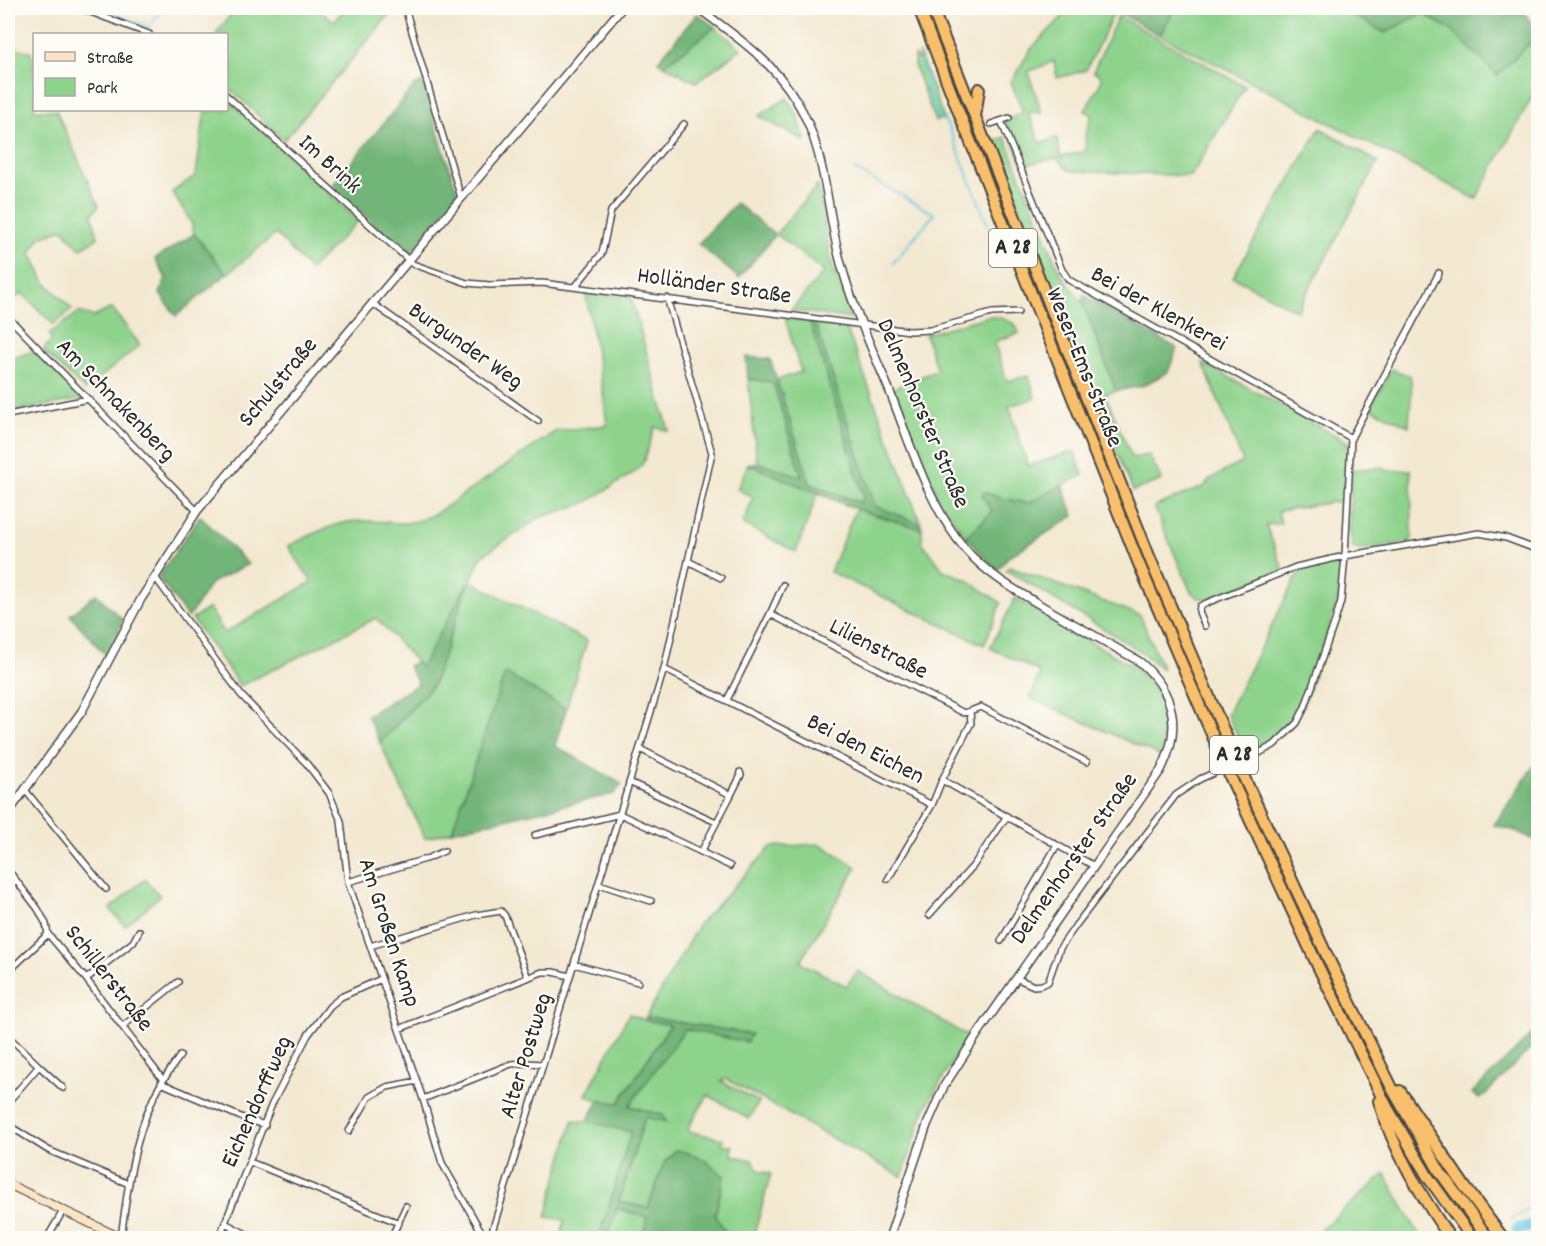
<svg xmlns="http://www.w3.org/2000/svg" width="1546" height="1246" font-family="Dekko,sans-serif">
<style>
.green{fill:#8ed38c;stroke:#5c7f5c;stroke-width:1.5}
.forest{fill:#72b578;stroke:#4e7052;stroke-width:1.5}
.lines{fill:none;stroke-linecap:round;stroke-linejoin:round}
.stream{stroke:#60c5de;stroke-width:2}
.river{stroke:#60c5de;stroke-width:12}
.minor-casing{stroke:#494744;stroke-width:8}
.tertiary-casing{stroke:#494744;stroke-width:10}
.secondary-casing{stroke:#494744;stroke-width:10}
.motorway-casing{stroke:#494744;stroke-width:14}
.minor{stroke:#fff;stroke-width:5}
.tertiary{stroke:#fff;stroke-width:7}
.secondary{stroke:#fce5c4;stroke-width:8}
.motorway{stroke:#f8bf6c;stroke-width:10}
.minor-bridge-casing{stroke:#494744;stroke-width:8;stroke-linecap:butt}
.minor-bridge{stroke:#fff;stroke-width:5}
.labels{text-anchor:middle;dominant-baseline:central;stroke-width:4.5;stroke-linejoin:round;paint-order:stroke}
.shield{fill:#fdfcf7;stroke:#6a6a68;stroke-width:1.5}
.shield-label{font-size:22px;font-weight:bold;fill:#2b2b2b}
.street-label{font-size:24px;fill:#2b2b2b;stroke:#fdfcf7}
</style>
<rect width="100%" height="100%" fill="#fdfcf7"/>
<filter id="ink" filterUnits="userSpaceOnUse"><feTurbulence type="fractalNoise" baseFrequency=".0167" numOctaves="2"/><feDisplacementMap in="SourceGraphic" scale="12" xChannelSelector="R" yChannelSelector="G"/><feConvolveMatrix kernelMatrix="1 2 1 2 8 2 1 2 1" color-interpolation-filters="sRGB"/></filter>
<filter id="wash" filterUnits="userSpaceOnUse"><feTurbulence type="fractalNoise" baseFrequency=".008" numOctaves="4" result="noise"/><feDisplacementMap in="SourceGraphic" scale="24" xChannelSelector="R" yChannelSelector="G"/><feGaussianBlur stdDeviation="1.35" result="paint"/><feColorMatrix in="noise" values="0 0 0 0 0 0 0 0 0 0 0 0 0 0 0 0 0 1.4 0 .05"/><feComposite in="paint" operator="in"/></filter>
<g filter="url(#wash)">
<rect width="100%" height="100%" fill="#f3e8d0"/>
<path class="green" d="M236,8H315L334,21L345,8H395L284,140L227,86L226,34H216Z
M1071,8H1103L1114,13L1086,70L1057,78L1054,61L1028,72L1042,113L1028,112L1040,143L1057,138L1061,157L1086,151L1085,135L1092,115L1085,111L1102,80L1099,74L1093,72L1118,16L1245,86L1191,176L1075,171L1068,170L1057,158L1023,165L1005,121L1023,112L1011,82L1031,49Z
M1175,8H1340L1385,33L1422,13L1451,30L1497,75L1538,35V86L1476,199L1160,35Z
M715,27L741,49L696,82L664,65Z
M8,46L31,52L34,66V110H56L99,206L92,214L98,238L80,249L63,229L40,237L31,253L44,281L72,309L54,325L22,293L8,305Z
M919,53L944,119L935,121L914,65V55L919,61Z
M787,98L798,116L805,141L759,116Z
M227,99L358,221L310,270L276,234L227,274L194,234L191,222L172,192L196,175L205,110H226Z
M1320,128L1378,162L1297,311L1233,277Z
M1005,137L1060,273L1083,303L1116,391L1105,394L1132,458L1149,455L1162,480L1133,491L1071,341L994,142Z
M818,185L832,266L852,319L791,310L824,272L776,234Z
M589,293L631,298L669,431L655,427L643,463L635,472L585,503L539,518L482,556L470,581L587,641L566,709L505,674L452,831L425,838L380,743L433,685L467,586L421,667L376,618L240,686L192,619L209,608L225,633L312,582L288,546C307,537 327,526 348,522C366,519 382,522 399,523C411,524 423,519 435,514L556,431L607,425L603,393L586,295Z
M112,308L140,345L85,390L43,351L52,339L49,334L79,312L94,317Z
M989,316L1001,318L1015,324L1019,333L994,342L1007,381L1029,376L1035,398L1009,406L1028,466L1074,451L1083,475L1029,503L1003,499L985,492L982,495L992,512L966,537L939,501L894,388L937,370L925,334Z
M785,318L810,322L864,497L861,503L810,484L777,380L801,372Z
M815,323L846,327L921,524L875,506Z
M35,351L83,399L8,412V359Z
M1203,363L1348,442L1346,500L1278,511L1281,523L1266,525L1283,569L1208,599L1199,598L1191,592L1154,507L1205,486L1210,479L1243,462Z
M1392,369L1410,376C1414,383 1409,414 1409,426L1370,408Z
M748,379L770,382L774,385L802,477L757,462Z
M748,464L818,493L796,552L743,524L753,497L737,489Z
M1384,467L1385,471L1411,470L1412,538L1410,542L1359,550L1353,547L1349,526L1352,470Z
M856,509L922,529V542L943,570L966,579L1001,603L984,645L830,572Z
M1327,563H1335L1340,568L1339,596L1305,701C1289,733 1276,736 1246,753L1227,714L1301,568Z
M1010,567L1140,615L1163,670L1139,650L1006,570Z
M1015,598L1136,668C1167,694 1168,719 1161,756L1030,698L1040,672L990,648Z
M820,844L857,867L800,962L846,986L858,971L967,1036L925,1109L902,1177L726,1079L721,1081L759,1102L749,1119L708,1095L689,1126L688,1131L723,1139L722,1144L733,1146L732,1156L753,1160L758,1170L771,1174L753,1238H716L725,1233L715,1216L724,1176L664,1163L648,1208L619,1202L645,1117L665,1121L663,1115L629,1106L685,1029L746,1042L750,1034L646,1017L699,924L771,847Z
M145,879L160,896L125,926L110,909Z
M629,1014L645,1020L670,1025L619,1103L599,1101L586,1095Z
M573,1120L587,1121L632,1132L599,1238H560L565,1220L546,1217Z
M1385,1174L1421,1238H1311Z
M616,1208L647,1217L643,1238H607Z"/>
<path class="forest" d="M1111,8H1175L1160,35Z
M1340,8H1522L1538,35L1497,75L1451,30L1423,13L1385,33Z
M697,14L715,27L664,65L658,61Z
M422,82L458,195L408,256L333,185L414,86Z
M736,203L775,235L739,278L698,244Z
M194,234L227,274L176,316L160,294L166,278L155,259Z
M1083,295L1177,348L1168,372L1142,386L1116,391L1083,303Z
M810,322L815,323L875,506L921,524L922,529L856,509L748,464L757,462L802,477L774,385L770,382L748,379L746,357L770,359L810,484L860,503L864,497Z
M1062,485L1074,516L1008,557L997,571L966,537L992,512L982,494L985,492L1003,499L1029,503Z
M200,516L248,564L211,583L188,618L158,577Z
M469,581L433,685L380,743L367,715L419,684L408,666L416,662L421,667Z
M96,594L123,620L108,658L70,615Z
M505,673L566,709L555,746L622,784L614,794L452,831Z
M1538,759V841L1513,830L1494,825Z
M646,1017L751,1034L747,1042L685,1029L629,1106L663,1115L666,1122L645,1117L619,1202L648,1208L664,1163L676,1150C698,1154 708,1161 724,1176L715,1215L726,1233L716,1238H643L647,1217L617,1208L607,1238H599L631,1132L587,1121L599,1101L619,1103L670,1025L645,1020Z
M1538,1028V1041L1485,1095L1479,1099L1472,1093Z"/>
<g class="lines">
<path class="stream" d="M94,8L150,27L162,8
M919,61L927,80V90L941,120L944,119L949,128L990,230
M854,169L934,214L893,263
M1511,1220L1538,1203"/>
<path class="river" d="M1518,1229L1538,1224"/>
</g>
</g>
<g filter="url(#ink)">
<g class="lines">
<defs>
<path id="minor" d="M80,8L149,34
M405,8L461,198
M226,95L413,264L467,283L490,285L542,283L910,331L930,330L992,313L1018,312
M1001,121L1062,270L1069,280L1351,438
M991,124L1009,118
M575,287L602,253L611,211L684,124
M372,303L538,421
M8,317L197,511
M8,415L88,399
M688,561L721,578
M155,577L241,695L307,764L329,793L341,821L348,882L423,1099L442,1163L485,1238
M770,614L964,713L970,711L971,723L942,780
M1205,626L1199,612L1200,606L1204,604L1296,567L1345,556L1479,533L1506,538L1538,550
M664,669L932,805L942,780L1094,866
M727,700L770,614L783,585
M970,711L981,707L1087,762
M640,749L731,795L741,775L740,772
M1261,752L1274,745L1297,723L1305,707L1335,621L1341,601L1345,556L1351,438L1439,273
M629,782L716,822
M25,790L106,889
M535,835L620,814L701,852L731,795
M701,852L730,866
M8,870L38,909L46,924L48,934L86,979L163,1080
M888,879L932,805
M348,882L429,858L444,851
M599,884L651,901
M8,888L16,880
M929,915L973,866L1007,816
M1001,941L1057,845
M370,946L476,915L501,911L505,916L528,978
M574,964L638,982
M8,972L48,934
M1016,978L1034,986L1042,985L1048,982L1060,948L1076,925L1176,795L1200,779
M86,979L133,942L139,931
M123,1026L178,982
M399,1029L542,972H553L570,976
M8,1036L39,1066L8,1102
M39,1066L63,1088
M161,1083L248,1120L265,1125
M423,1099L511,1064L526,1063L543,1064
M8,1125L48,1150L129,1184
M349,1131L369,1097L387,1087L417,1081
M250,1162L399,1223
M225,1223L254,1238
M47,1238L63,1211
M121,1238C127,1192 133,1142 153,1099C160,1083 170,1070 180,1056
M219,1238L272,1104L308,1035L330,1006L341,997L381,979
M391,1238L406,1206
M490,1238L664,669L712,453L667,298"/>
<path id="tertiary" d="M698,8C734,35 772,60 796,100C825,146 826,204 839,256C850,301 870,344 888,387C910,442 927,504 966,550C987,574 1015,590 1042,606C1075,625 1108,643 1140,662C1175,692 1182,729 1161,770L977,1035L944,1086L927,1125L889,1238
M8,813L82,711L141,599L197,511L622,8"/>
<path id="secondary" d="M8,1184L121,1238"/>
<path id="motorway" d="M919,8L958,110L1139,564L1229,774L1316,962L1387,1107L1428,1177L1472,1238
M932,8L1151,561L1240,769L1328,958L1393,1090L1440,1172L1488,1238
M975,117L979,89
M1400,1091L1465,1187L1503,1238
M1379,1101C1394,1152 1421,1195 1450,1238"/>
</defs>
<use href="#minor" class="minor-casing"/>
<use href="#tertiary" class="tertiary-casing"/>
<use href="#secondary" class="secondary-casing"/>
<use href="#motorway" class="motorway-casing"/>
<use href="#minor" class="minor"/>
<use href="#tertiary" class="tertiary"/>
<use href="#secondary" class="secondary"/>
<use href="#motorway" class="motorway"/>
<defs>
<path id="minor-bridge" d="M1200,779L1261,752"/>
</defs>
<use href="#minor-bridge" class="minor-bridge-casing"/>
<use href="#minor-bridge" class="minor-bridge"/>
</g>
</g>
<g class="labels">
<g class="shield">
<rect x="989" y="229" width="48" height="38" rx="4.5"/>
<rect x="1210" y="736" width="48" height="38" rx="4.5"/>
</g>
<g class="shield-label">
<text x="1013" y="248">A 28</text>
<text x="1234" y="755">A 28</text>
</g>
<g class="street-label">
<text transform="translate(329 165) rotate(42)">Im Brink</text>
<text transform="translate(714 287) rotate(8)">Holländer Straße</text>
<text transform="translate(1158 310) rotate(29)">Bei der Klenkerei</text>
<text transform="translate(465 347) rotate(35)">Burgunder Weg</text>
<text transform="translate(1083 368) rotate(68)">Weser-Ems-Straße</text>
<text transform="translate(279 383) rotate(-50)">Schulstraße</text>
<text transform="translate(115 401) rotate(46)">Am Schnakenberg</text>
<text transform="translate(922 414) rotate(67)">Delmenhorster Straße</text>
<text transform="translate(878 650) rotate(27)">Lilienstraße</text>
<text transform="translate(865 750) rotate(27)">Bei den Eichen</text>
<text transform="translate(1075 859) rotate(-55)">Delmenhorster Straße</text>
<text transform="translate(388 933) rotate(72)">Am Großen Kamp</text>
<text transform="translate(108 979) rotate(52)">Schillerstraße</text>
<text transform="translate(527 1056) rotate(-73)">Alter Postweg</text>
<text transform="translate(258 1102) rotate(-66)">Eichendorffweg</text>
</g>
</g>
<rect width="1546" height="1246" fill="none" stroke="#fdfcf7" stroke-width="30"/>
<rect x="33" y="33" width="195" height="78" fill="#fdfcf7" stroke="#a9a8a5" stroke-width="1.5"/>
<rect x="45" y="52" width="30" height="9" fill="#fce5c4" stroke="#a9a8a5" stroke-width="1.5"/>
<text x="87" y="63" font-size="18" fill="#2b2b2b">Straße</text>
<rect x="45" y="78" width="30" height="18" fill="#8ed38c" stroke="#a9a8a5" stroke-width="1.5"/>
<text x="87" y="93" font-size="18" fill="#2b2b2b">Park</text>
</svg>
